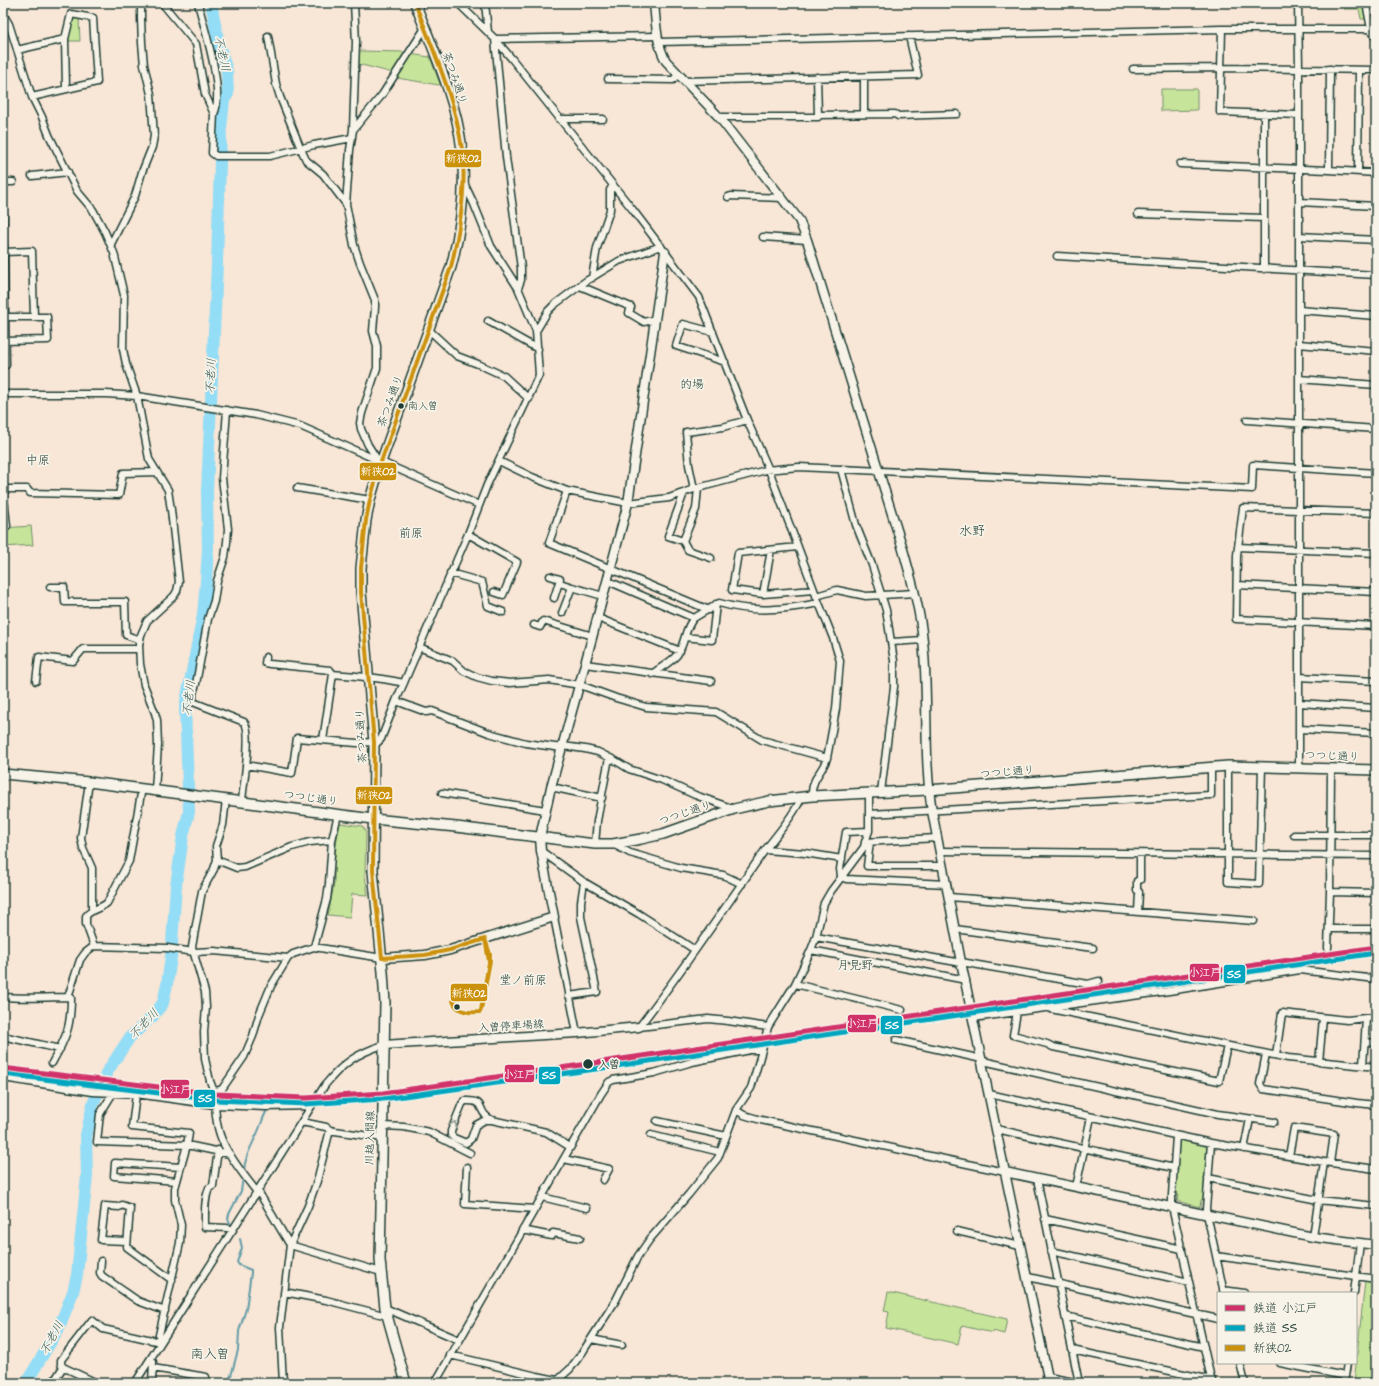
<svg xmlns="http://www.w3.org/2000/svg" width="1379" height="1386" font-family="'Architects Daughter','Klee One',sans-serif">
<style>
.green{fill:#c7e49b;stroke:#739068}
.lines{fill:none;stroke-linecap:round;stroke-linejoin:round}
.stream{stroke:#659da8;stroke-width:2}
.river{stroke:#94ddf6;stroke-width:12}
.street-casing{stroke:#1f3d34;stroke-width:9}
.secondary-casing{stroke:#1f3d34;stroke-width:11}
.primary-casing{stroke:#1f3d34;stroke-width:12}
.street{stroke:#f7f3e8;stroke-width:6}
.secondary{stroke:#f7f3e8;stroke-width:8}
.primary{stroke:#f7f3e8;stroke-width:9}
.bus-1-casing{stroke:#f7f3e8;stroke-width:7}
.bus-1{stroke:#cc910a;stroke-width:4}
.rail-1-casing{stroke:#f7f3e8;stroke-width:8}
.rail-2-casing{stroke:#f7f3e8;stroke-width:8}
.rail-1{stroke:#d13169;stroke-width:5}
.rail-2{stroke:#00a6bf;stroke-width:5}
.oneway{stroke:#8b988e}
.bus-dot{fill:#1f3d34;stroke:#f7f3e8;stroke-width:1.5}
.labels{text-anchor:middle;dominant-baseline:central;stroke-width:3.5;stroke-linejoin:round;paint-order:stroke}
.bus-label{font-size:10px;fill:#1f3d34;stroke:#f7f3e8;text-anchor:start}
.street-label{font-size:11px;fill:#1f3d34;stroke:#f7f3e8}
.stop-label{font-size:11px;font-weight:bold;fill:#1f3d34;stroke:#f7f3e8;text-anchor:start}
.water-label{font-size:12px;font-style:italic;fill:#365d5b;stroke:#f7f3e8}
.neighbourhood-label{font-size:12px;fill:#1f3d34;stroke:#f7f3e8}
.quarter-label{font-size:13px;fill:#1f3d34;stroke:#f7f3e8}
.line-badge{stroke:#f7f3e8;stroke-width:1.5}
.badge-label{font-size:11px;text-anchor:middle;font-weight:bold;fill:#fff}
</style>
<rect width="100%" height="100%" fill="#f8e6d6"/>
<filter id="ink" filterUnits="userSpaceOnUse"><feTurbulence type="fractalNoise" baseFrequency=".025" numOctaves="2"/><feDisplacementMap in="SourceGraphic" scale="8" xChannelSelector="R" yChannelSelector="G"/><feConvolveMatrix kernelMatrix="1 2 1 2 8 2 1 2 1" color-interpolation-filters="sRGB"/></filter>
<g filter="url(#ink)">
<path class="green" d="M1345,3H1364L1367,19H1361L1359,9H1344Z
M74,18L79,19L80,41H68L73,19Z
M359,51L405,52L393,73L358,64Z
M409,54L430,57L440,84L439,85L397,78L396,76Z
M1161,89H1197V110L1161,111Z
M31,526L33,545L3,547V528Z
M340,823L362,826L366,831L365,875L368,895L352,894L350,917L328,915L334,884V864L337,838Z
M1179,1140L1205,1145L1207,1148L1203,1200H1201L1200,1207L1177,1201L1178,1195H1175Z
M1365,1281L1376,1282V1383H1354Z
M888,1292L1007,1319L1004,1334L993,1331V1333L962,1326L958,1344L886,1328L889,1312L884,1311Z"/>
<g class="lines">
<path class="stream" d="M244,1172C244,1159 251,1147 256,1136C260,1128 262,1120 266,1112
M231,1225L228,1219L229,1214L241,1191L243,1178
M225,1383L231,1376L238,1350L239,1331L246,1309L251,1273V1270L239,1265L237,1262L242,1248L240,1239"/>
<path class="river" d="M26,1383L58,1330L73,1292L77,1275L87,1176L86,1135L93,1104L107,1072L130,1037L153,1016L163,1003L167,984L171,957L176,886L183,836L189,812L185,707L203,615L206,581L208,549L207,492L217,264L221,128L224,100L228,94L227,71L219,45L211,3"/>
<defs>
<path id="street" d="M162,3L196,44L205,94L214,114L212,153L216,156H270L314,145L352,138
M198,3C204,28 225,91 214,114
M354,3L356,42L353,130L350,150L346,204L354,245L360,263L375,300V307L373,331L377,346V368L362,413L360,423L361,429L368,445L377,459
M458,3L495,39L512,59L633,210L699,297L747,420L769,470L819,603L833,638L840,661L836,709L827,758C822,773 811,778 812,796
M485,3L488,32
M1298,3L1299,69V767
M1366,3L1371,29
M3,14L9,24L32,97L42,117L49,135L77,191L93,210L105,232L114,253L124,295L123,349L126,364L137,396L149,459L168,490L171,510L179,582L177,591L174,596L147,621L141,635L139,645L140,664L144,685L155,713L157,720L158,745L155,790
M1222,29L1220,112L1299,115
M1369,29L1376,37
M268,36L276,84L280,97L301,149L306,160L323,174L346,204
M65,39L66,88
M659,42L1222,29H1376
M17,50L65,39L71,14L93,18L97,82L32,97
M1133,69L1222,68L1376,70
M817,77L818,115
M864,77V113
M608,79L673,80L678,75
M684,81L918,75L909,36
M719,117H818V115L895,114L898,116L957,114
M559,119H603
M353,130L382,95L425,28
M1180,164L1329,170L1376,173
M1329,170L1330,69
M1358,172L1359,70
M32,176L68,172
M3,182H13
M464,183L474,204L491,246L518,288L536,331
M728,197L731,196L783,198
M1299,202L1376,206
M3,212L6,365H3
M1138,214L1264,218
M1299,236L1376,240
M763,237L807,240
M111,244L135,196L142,172L152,147L154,136L151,94L144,65L142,43L141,19V3
M4,252L32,251L34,317
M1057,256L1376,275
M1264,269V113
M592,278L597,248L610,210V190L613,185
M580,286L631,307L629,313L644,322L655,319
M518,288L521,280V268L506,157L495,39L658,36
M1299,310L1376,316
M3,317H47L48,340L3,341
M488,321L538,349
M429,330L457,356L478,364L504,376L529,399
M713,332L683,324L676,346L725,362
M1299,344L1376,351
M1299,379L1376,385
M3,394H106L137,396L256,415L300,426L479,505
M227,410L222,478L228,529L227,542L225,557L217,581L214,601L208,619L196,684L193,693V702L244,722C253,731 243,786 242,801
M1247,420L1376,429
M499,461L532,477L567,491L628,503L669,498L694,489L766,470L799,467L1252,489L1253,465L1376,473
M841,469L856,525L872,565L886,610L894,661V687L881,792
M297,488L370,500
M698,488L696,509L683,541L688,550L711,558
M3,489H27L30,493L119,495L123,473L157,472
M3,489L7,526
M694,489L689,465L686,432L723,427L747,420
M567,491L549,543L709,610
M1376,513L1243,508L1237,555L1236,619L1376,626
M468,534L517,562L503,595L494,592
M683,541L668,536L684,493
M798,547L738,553L732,590L763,594L814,590
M1238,547L1376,553
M450,573L482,582L488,606L503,612
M550,576L560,579L554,598
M608,581L694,618L719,603C753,613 784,610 819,603
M560,583L572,587L562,613
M1237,585L1376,592
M50,587H64L65,602H125L126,635L140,640
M572,587L603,596
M763,594L771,550
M816,596L837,590L866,596L915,593
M598,618L680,651
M534,625L540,627L543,621L593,636
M685,637L712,640L716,604
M892,642L923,640
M419,647L453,661L464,671L477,677L492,681L510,683L549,680L580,685L616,698L646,707L716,712L762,740L827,758
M266,657L265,663L270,664L330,670L333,674C357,676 380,677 404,683
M585,664L711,681
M652,674C660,668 671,662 677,655C686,643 684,628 694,618
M1299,677L1376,681
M36,681L39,657L73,661L83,649H139
M396,701L426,712L432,711L489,733L526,743L562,748
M1299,703L1376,708
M1299,729L1376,733
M323,740L333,674
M374,746L381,739L396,701L468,534L487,485L539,375L536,331L548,311L554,305L586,281L619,261L661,246
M563,746L585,749L598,752L616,761L629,769L662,780L695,795L734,809
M246,765L292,773L297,738L357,743L374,742
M1228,766V882L1259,884L1262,766
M1331,768L1330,892L1376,893
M89,782L81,838L83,848L92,868V910
M551,787L602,798
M442,793L545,810
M226,800L223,825L216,846L217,860L214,869L202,891L192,947L205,992L206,1007L204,1032L205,1059L210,1081L213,1089L216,1091C214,1107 216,1126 222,1140C229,1157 246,1178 257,1192
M870,814L1211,795V767
M869,831L846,832L840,869L841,876L846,879L946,884
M1294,835H1376
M865,842L869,831V793
M870,842L867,866H943
M595,844L597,821L609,758
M613,844L630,853L681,868L723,875L742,884
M765,850L805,853L842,859
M541,851L584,882L639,914L695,950
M940,851L1376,856
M217,860L237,868L245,867L292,847L310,842L332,840
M949,897L1254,921
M1138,912L1139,892L1137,890V881L1140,880V854
M554,917L577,1033
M955,929L1093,948
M1329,929H1376
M816,937L962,963
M94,946L86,924V916C91,909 100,909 107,903L129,861L142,788
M314,947L327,899L329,883L332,840L338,814
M1328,948L1330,892
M811,950L966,980
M961,962L1088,984L1099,981
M795,984L902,1010
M569,996L597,992L581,917V902L584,882
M3,997C25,999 46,997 68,997L80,960L85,953L94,946L167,948L194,952L214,951L288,958
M1051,1009L1288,1058L1376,1067
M1017,1012L1013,1035L1047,1044L1053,1047L1219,1081L1227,1046
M973,1018L1169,991L1300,970L1376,979
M639,1027C681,972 721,914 760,857C774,837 792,819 802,797
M639,1027L708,1019L728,1021L768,1027
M7,1037L60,1049
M896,1040L982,1059
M1365,1042L1376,1043
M762,1050L768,1027L795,984L811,950L816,937L824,903L831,891L864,847L865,842L937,838
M1266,1054L1260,1084L1263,1089L1357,1103L1376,1105
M1276,1055L1282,1013L1347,1020L1366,1018H1376
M983,1061L1218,1114L1274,1122
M1319,1062L1323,1018
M52,1063C66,1038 71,1027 71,998L68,997
M1363,1066L1366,1018
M3,1078L93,1092L136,1094L215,1105L265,1107L311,1106
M216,1091L222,1089L244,1057L253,1036L259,1015L271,986L288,958L293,954L314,947L382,958
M113,1093L100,1114L97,1142L187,1145L230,1154
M989,1094L1211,1143L1324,1162L1376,1169
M736,1110L744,1115L761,1120L1005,1172
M492,1120C475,1112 488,1100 465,1101L462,1104L451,1131V1135L454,1138L466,1143L471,1139L476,1125L485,1120H492L546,1132L570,1147
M657,1121L726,1136
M302,1122L326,1127L330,1130L335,1131L383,1138
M383,1126L404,1127L429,1132L470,1153
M996,1129L1174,1168
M651,1135L720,1152
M1176,1136L1172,1195V1207L1212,1383
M1211,1143L1206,1209L1224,1293
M1244,1149L1250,1119
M218,1150L213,1186L209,1188C204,1200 205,1214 205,1227L227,1228L233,1230
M1289,1156L1294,1128L1334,1134L1330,1163
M564,1159L609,1169L603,1180
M467,1167L465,1204L535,1209
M1208,1178L1318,1200L1376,1206
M1037,1179L1079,1383L1048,1377
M177,1181L114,1176L115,1163L181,1167
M1076,1187L1091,1117
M258,1191L290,1245L381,1272
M542,1197L587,1208
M1045,1219L1182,1249
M522,1230L552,1236L553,1233L580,1238
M957,1231L1020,1246
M1313,1237L1324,1162
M127,1241L101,1240L105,1206L119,1207L122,1205L130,1208L127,1247L172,1280
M1051,1251L1189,1282
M1216,1256L1376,1279
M101,1261L100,1273L102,1276L138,1301L165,1311
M1028,1277L1218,1319
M1223,1290L1244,1293
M284,1292L326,1300L387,1316
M1354,1293L1360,1243
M385,1308L459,1340
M1065,1316L1204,1347
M591,1339L622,1345
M1072,1350L1212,1380
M450,1355L537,1376L571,1383
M151,1358L153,1362L152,1383
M1240,1363L1245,1383
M1280,1363L1345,1376
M153,1368L206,1377
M53,1383L63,1367
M97,1383L63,1367L61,1364V1360L92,1320L103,1329L156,1341L160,1338L159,1335L180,1243L181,1225L175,1200V1188L187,1145L189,1133L132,1127L136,1094
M135,1383L325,1085C343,1063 356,1054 383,1045
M283,1383L280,1327L290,1245L308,1206L317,1181L330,1130
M435,1383L601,1094L609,1082L613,1080L654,1073L692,1062L750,1050H762L751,1088L736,1110L718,1158L689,1194L650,1239L638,1256L616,1300L582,1353L570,1369L558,1380
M1344,1383L1347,1363"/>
<path id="secondary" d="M654,3C656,22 656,44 666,61L719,117L799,220L807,240L902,546C911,578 920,609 923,641C929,698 923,755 932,811L961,962L1049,1383
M382,958L425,955L450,950L554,917L541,851L540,837L551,787L585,664L628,503L665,252
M383,1045L577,1033L639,1027
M1005,1172L1313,1237L1376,1245"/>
<path id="primary" d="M3,774L89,782L373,819L456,827L595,844H613L641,839L663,834L734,809L769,801L812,796L928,790L1228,766L1376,770
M406,1383L385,1308L380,1260L385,1003L383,972L373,871L374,742L361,592V568L366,520L370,500L381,462L451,267C461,229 466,190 462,151C457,101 433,49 415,3"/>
</defs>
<use href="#street" class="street-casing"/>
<use href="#secondary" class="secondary-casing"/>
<use href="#primary" class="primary-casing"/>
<use href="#street" class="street"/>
<use href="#secondary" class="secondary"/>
<use href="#primary" class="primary"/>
<defs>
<path id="bus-1" d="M485,939L490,954V961L481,1010L480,1012C470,1013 457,1012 453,1001L485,984L489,962Z
M382,958L373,871L374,742L361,592V568L366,520L370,500L381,462L451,267C460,229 467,187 462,149C455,98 433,50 415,3
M382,958L425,955L450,950L485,939"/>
</defs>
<use href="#bus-1" class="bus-1-casing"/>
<use href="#bus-1" class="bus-1"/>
<defs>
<path id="rail-1" d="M3,1068L216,1094L305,1098L383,1093L588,1064L1376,947"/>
<path id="rail-2" d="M3,1074L216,1100L305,1104L383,1099L589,1070L1376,953"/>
</defs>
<use href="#rail-1" class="rail-1-casing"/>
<use href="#rail-2" class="rail-2-casing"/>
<use href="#rail-1" class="rail-1"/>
<use href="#rail-2" class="rail-2"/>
</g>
<defs><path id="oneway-chevron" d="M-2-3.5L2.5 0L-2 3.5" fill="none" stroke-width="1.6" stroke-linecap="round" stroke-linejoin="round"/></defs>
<use class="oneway" href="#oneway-chevron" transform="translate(454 1124) rotate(-68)"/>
</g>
<g class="bus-dot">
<circle cx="401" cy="406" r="3.5"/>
<circle cx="457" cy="1007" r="3.5"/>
<circle cx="588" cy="1064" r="5.5"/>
</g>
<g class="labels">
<g class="bus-label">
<text x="408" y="406">南入曽</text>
</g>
<g class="street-label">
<text transform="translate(455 78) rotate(71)">茶つみ通り</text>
<text transform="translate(390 401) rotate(-70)">茶つみ通り</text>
<text transform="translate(361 736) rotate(-93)">茶つみ通り</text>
<text transform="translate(1332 756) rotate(2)">つつじ通り</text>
<text transform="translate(1007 772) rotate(-5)">つつじ通り</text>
<text transform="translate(311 798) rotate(8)">つつじ通り</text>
<text transform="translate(685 813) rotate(-19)">つつじ通り</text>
<text transform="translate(511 1026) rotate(-4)">入曽停車場線</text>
<text transform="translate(370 1138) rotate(-89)">川越入間線</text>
</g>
<g class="stop-label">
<text x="598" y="1064">入曽</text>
</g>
<g class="water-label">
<text transform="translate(222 54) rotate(78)">不老川</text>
<text transform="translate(211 376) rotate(-88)">不老川</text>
<text transform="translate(189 698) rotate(-83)">不老川</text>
<text transform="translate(144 1024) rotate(-46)">不老川</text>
<text transform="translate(52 1338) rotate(-62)">不老川</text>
</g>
<g class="neighbourhood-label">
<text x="692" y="384">的場</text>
<text x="38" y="460">中原</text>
<text x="411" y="533">前原</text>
<text x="855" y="965">月見野</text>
<text x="523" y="980">堂ノ前原</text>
</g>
<g class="quarter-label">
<text x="972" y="531">水野</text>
<text x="210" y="1354">南入曽</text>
</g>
</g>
<g class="line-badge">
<rect x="444" y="149" width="38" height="19" rx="4" fill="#cc910a"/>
<rect x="359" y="462" width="38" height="19" rx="4" fill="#cc910a"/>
<rect x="355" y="786" width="38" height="19" rx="4" fill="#cc910a"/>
<rect x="1189" y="963" width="31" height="19" rx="4" fill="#d13169"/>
<rect x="1223" y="964" width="23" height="20" rx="4" fill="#00a6bf"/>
<rect x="450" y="983" width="38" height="19" rx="4" fill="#cc910a"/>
<rect x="847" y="1014" width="30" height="19" rx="4" fill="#d13169"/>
<rect x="880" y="1015" width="23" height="20" rx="4" fill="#00a6bf"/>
<rect x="504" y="1064" width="31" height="19" rx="4" fill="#d13169"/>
<rect x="538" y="1066" width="23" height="19" rx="4" fill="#00a6bf"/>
<rect x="160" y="1079" width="30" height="20" rx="4" fill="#d13169"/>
<rect x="193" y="1089" width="23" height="19" rx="4" fill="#00a6bf"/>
</g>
<g class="badge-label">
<text x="463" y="162">新狭02</text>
<text x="378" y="475">新狭02</text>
<text x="374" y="799">新狭02</text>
<text x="1205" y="976">小江戸</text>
<text x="1234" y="978">SS</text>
<text x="469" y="997">新狭02</text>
<text x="862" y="1027">小江戸</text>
<text x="892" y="1029">SS</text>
<text x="519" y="1078">小江戸</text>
<text x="549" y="1079">SS</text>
<text x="175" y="1093">小江戸</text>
<text x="205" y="1102">SS</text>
</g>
<rect width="1379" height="1386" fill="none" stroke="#f7f3e8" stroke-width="16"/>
<rect x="8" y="8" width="1363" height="1370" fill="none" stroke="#1f3d34" stroke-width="1.5" filter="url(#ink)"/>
<rect x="1217" y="1292" width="140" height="72" fill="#f7f3e8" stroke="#a1aaa0"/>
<rect x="1225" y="1305" width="20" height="6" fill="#d13169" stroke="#a1aaa0"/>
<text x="1253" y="1312" font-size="12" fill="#1f3d34">鉄道 小江戸</text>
<rect x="1225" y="1325" width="20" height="6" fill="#00a6bf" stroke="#a1aaa0"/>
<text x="1253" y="1332" font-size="12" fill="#1f3d34">鉄道 SS</text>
<rect x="1225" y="1345" width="20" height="6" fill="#cc910a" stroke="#a1aaa0"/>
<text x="1253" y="1352" font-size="12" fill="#1f3d34">新狭02</text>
</svg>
